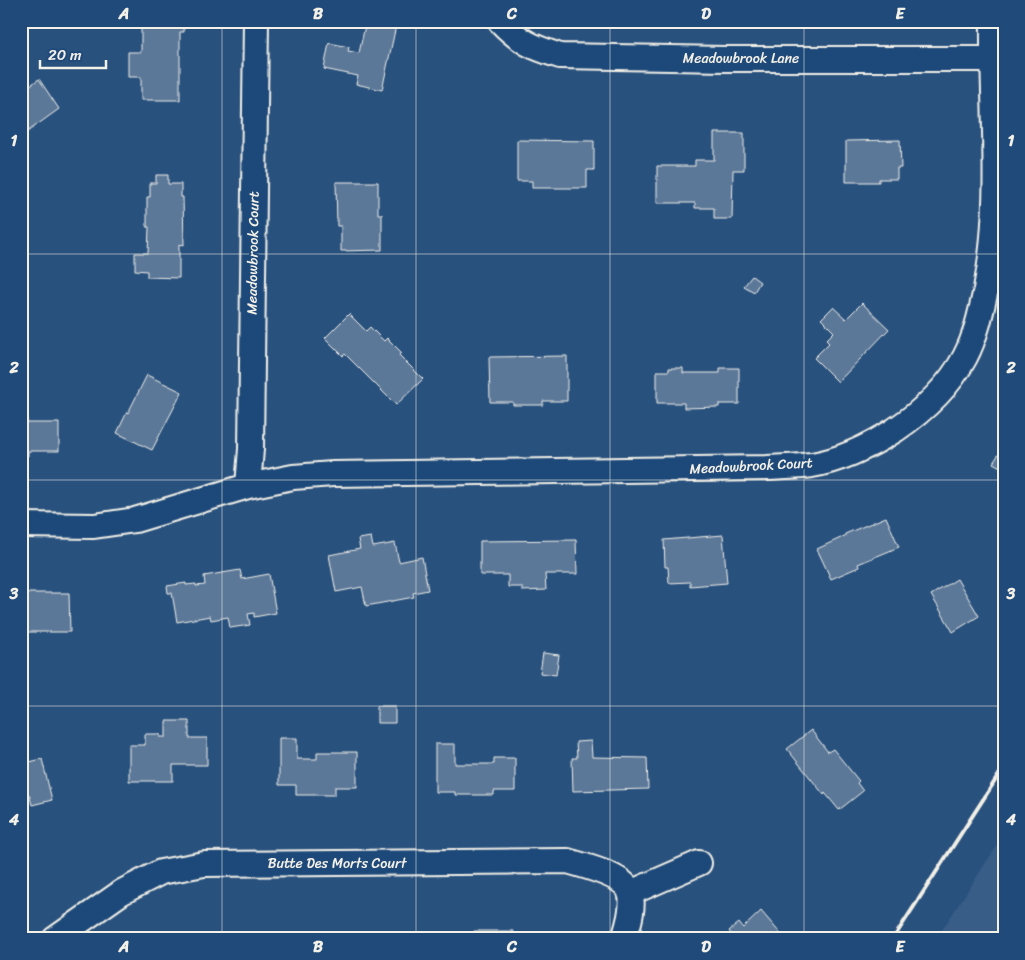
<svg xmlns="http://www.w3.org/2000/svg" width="1025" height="960" font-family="Sriracha,sans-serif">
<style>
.built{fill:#375d86}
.building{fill:#5b7899;stroke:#f4f1e8}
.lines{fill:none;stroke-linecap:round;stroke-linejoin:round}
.minor-casing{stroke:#f4f1e8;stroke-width:28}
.minor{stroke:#1f4a7a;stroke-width:24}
.rail{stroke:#f4f1e8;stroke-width:4}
.grid{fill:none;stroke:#f4f1e8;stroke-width:1;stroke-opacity:0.55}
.labels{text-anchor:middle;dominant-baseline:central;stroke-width:4;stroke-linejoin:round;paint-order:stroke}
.street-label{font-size:14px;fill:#f4f1e8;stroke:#1f4a7a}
.neatline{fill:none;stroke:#f4f1e8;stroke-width:2}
.grid-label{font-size:16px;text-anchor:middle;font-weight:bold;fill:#f4f1e8}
</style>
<rect width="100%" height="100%" fill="#28517e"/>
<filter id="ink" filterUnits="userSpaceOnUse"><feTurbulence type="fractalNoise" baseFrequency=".02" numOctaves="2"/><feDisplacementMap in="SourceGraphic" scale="10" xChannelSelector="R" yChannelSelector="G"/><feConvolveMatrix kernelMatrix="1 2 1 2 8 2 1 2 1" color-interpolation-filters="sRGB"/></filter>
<g filter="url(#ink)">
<path class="built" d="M1004,835V939H936Z"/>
<path class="building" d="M141,21H184V32H180V100H141V77H128V52H141Z
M366,21H397L382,90L356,84L358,76L324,69L329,43L349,47L348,51L359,53Z
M39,79L59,109L23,135L21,133V84L25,89Z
M714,133H744V170H733L732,219H714V208H695V203H657V166H695V160H714Z
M517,140L594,141V170H587V188H532V181H517Z
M900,140L901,168H897V179H879V182H846V141Z
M156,175H168V184H181V197H183L184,245L179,244V278L147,277V271L135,270V253H148L149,227H147V197H150V183H156Z
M336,182H378V214H382V250L341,251V226H337Z
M21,197H29V213H26L25,237H21Z
M752,276L760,282L754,292L744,286Z
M862,303L889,329L838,382L814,358L829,343L826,340L834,332L821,319L833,307L846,319Z
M349,314L366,331L370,327L384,341L387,338L402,353L399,355L423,379L396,405L345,354L343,356L325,338Z
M567,356V401H543V405H513V402H490L489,357Z
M669,368H683V373H720V368H739V404H719V407L684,408V403H657V371H669Z
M147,375L182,392L152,450L117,433L127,412L128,413Z
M21,413H27V423H59V451H28V456H21Z
M1004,446V469L993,463Z
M886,517L899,547L858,564L859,567L831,579L817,549L845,536V534Z
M723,535L727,583L690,586V582L669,583L668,567H665L664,540Z
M371,537L373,547L395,543L399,562L422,557L428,590L413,593L414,597L366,606L362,587L336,592L329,555L360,549L358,539Z
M576,540L577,574H545L546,590L522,591V587H508V575H480V541Z
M240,570L242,579L269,574L276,613L254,617V613L248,614L250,625L230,628L228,617L211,620L210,616L177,622L172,593H168L167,586L186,583V585L196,584V586L205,585L204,576Z
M957,579L979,616L953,632L931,595Z
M26,593H69L70,632H21V609H26Z
M543,653L559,655L556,675L540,673Z
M377,706H395V723H377Z
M166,721H189V738H207V765H173V781H129V745H145V734H160V737H166Z
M811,730L828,752L833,749L859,781L857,783L863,791L839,810L825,793L824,795L787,749Z
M279,738H297V759H317V752H357V787H335V795H296V785H279Z
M591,741L592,757L647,758L648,789L573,791L572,758H577L576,742Z
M435,744H455V764H494V758H515V791H494V795H455V792H435Z
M42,759L52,800L32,805L29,794L21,796V764Z
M761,911L785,939H731L733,937L729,931L739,923L743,928Z
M474,931H513V939H474Z"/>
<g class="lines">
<defs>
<path id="minor" d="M500,21C520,42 532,47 560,56L725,59H993
M248,486L251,449L256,21
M21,525L94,526L135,520L248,486L293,477L333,474L767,468C782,467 797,467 812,465C842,460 870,446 895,430C923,411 949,387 965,357C976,336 981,312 986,289C1003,201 992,110 993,21
M630,893L699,863
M55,939L122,892L161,872L204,864L568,861C584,866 624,875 630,892C635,906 628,926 624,939"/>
</defs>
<use href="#minor" class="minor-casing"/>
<use href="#minor" class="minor"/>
<path class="rail" d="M893,939L1004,767"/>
</g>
</g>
<path class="grid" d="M222,21V939M416,21V939M610,21V939M804,21V939M21,254H1004M21,480H1004M21,706H1004"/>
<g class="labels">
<g class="street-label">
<text x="741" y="58">Meadowbrook Lane</text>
<text transform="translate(253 253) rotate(-89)">Meadowbrook Court</text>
<text transform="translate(751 466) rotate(-3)">Meadowbrook Court</text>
<text x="337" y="863">Butte Des Morts Court</text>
</g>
</g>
<rect width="1025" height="960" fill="none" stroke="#1f4a7a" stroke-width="55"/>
<path d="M40 60v8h66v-8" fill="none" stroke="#f4f1e8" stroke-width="2.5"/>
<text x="48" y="60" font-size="15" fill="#f4f1e8" stroke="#1f4a7a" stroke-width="4" paint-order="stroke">20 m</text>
<rect x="28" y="28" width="970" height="904" class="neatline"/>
<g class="grid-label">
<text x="124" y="19">A</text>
<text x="318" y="19">B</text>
<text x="512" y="19">C</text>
<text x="706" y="19">D</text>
<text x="900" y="19">E</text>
<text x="14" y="146">1</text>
<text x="1011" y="146">1</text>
<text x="14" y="373">2</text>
<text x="1011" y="373">2</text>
<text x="14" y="599">3</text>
<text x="1011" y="599">3</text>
<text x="14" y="825">4</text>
<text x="1011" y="825">4</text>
<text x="124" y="952">A</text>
<text x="318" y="952">B</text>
<text x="512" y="952">C</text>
<text x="706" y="952">D</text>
<text x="900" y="952">E</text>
</g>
</svg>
